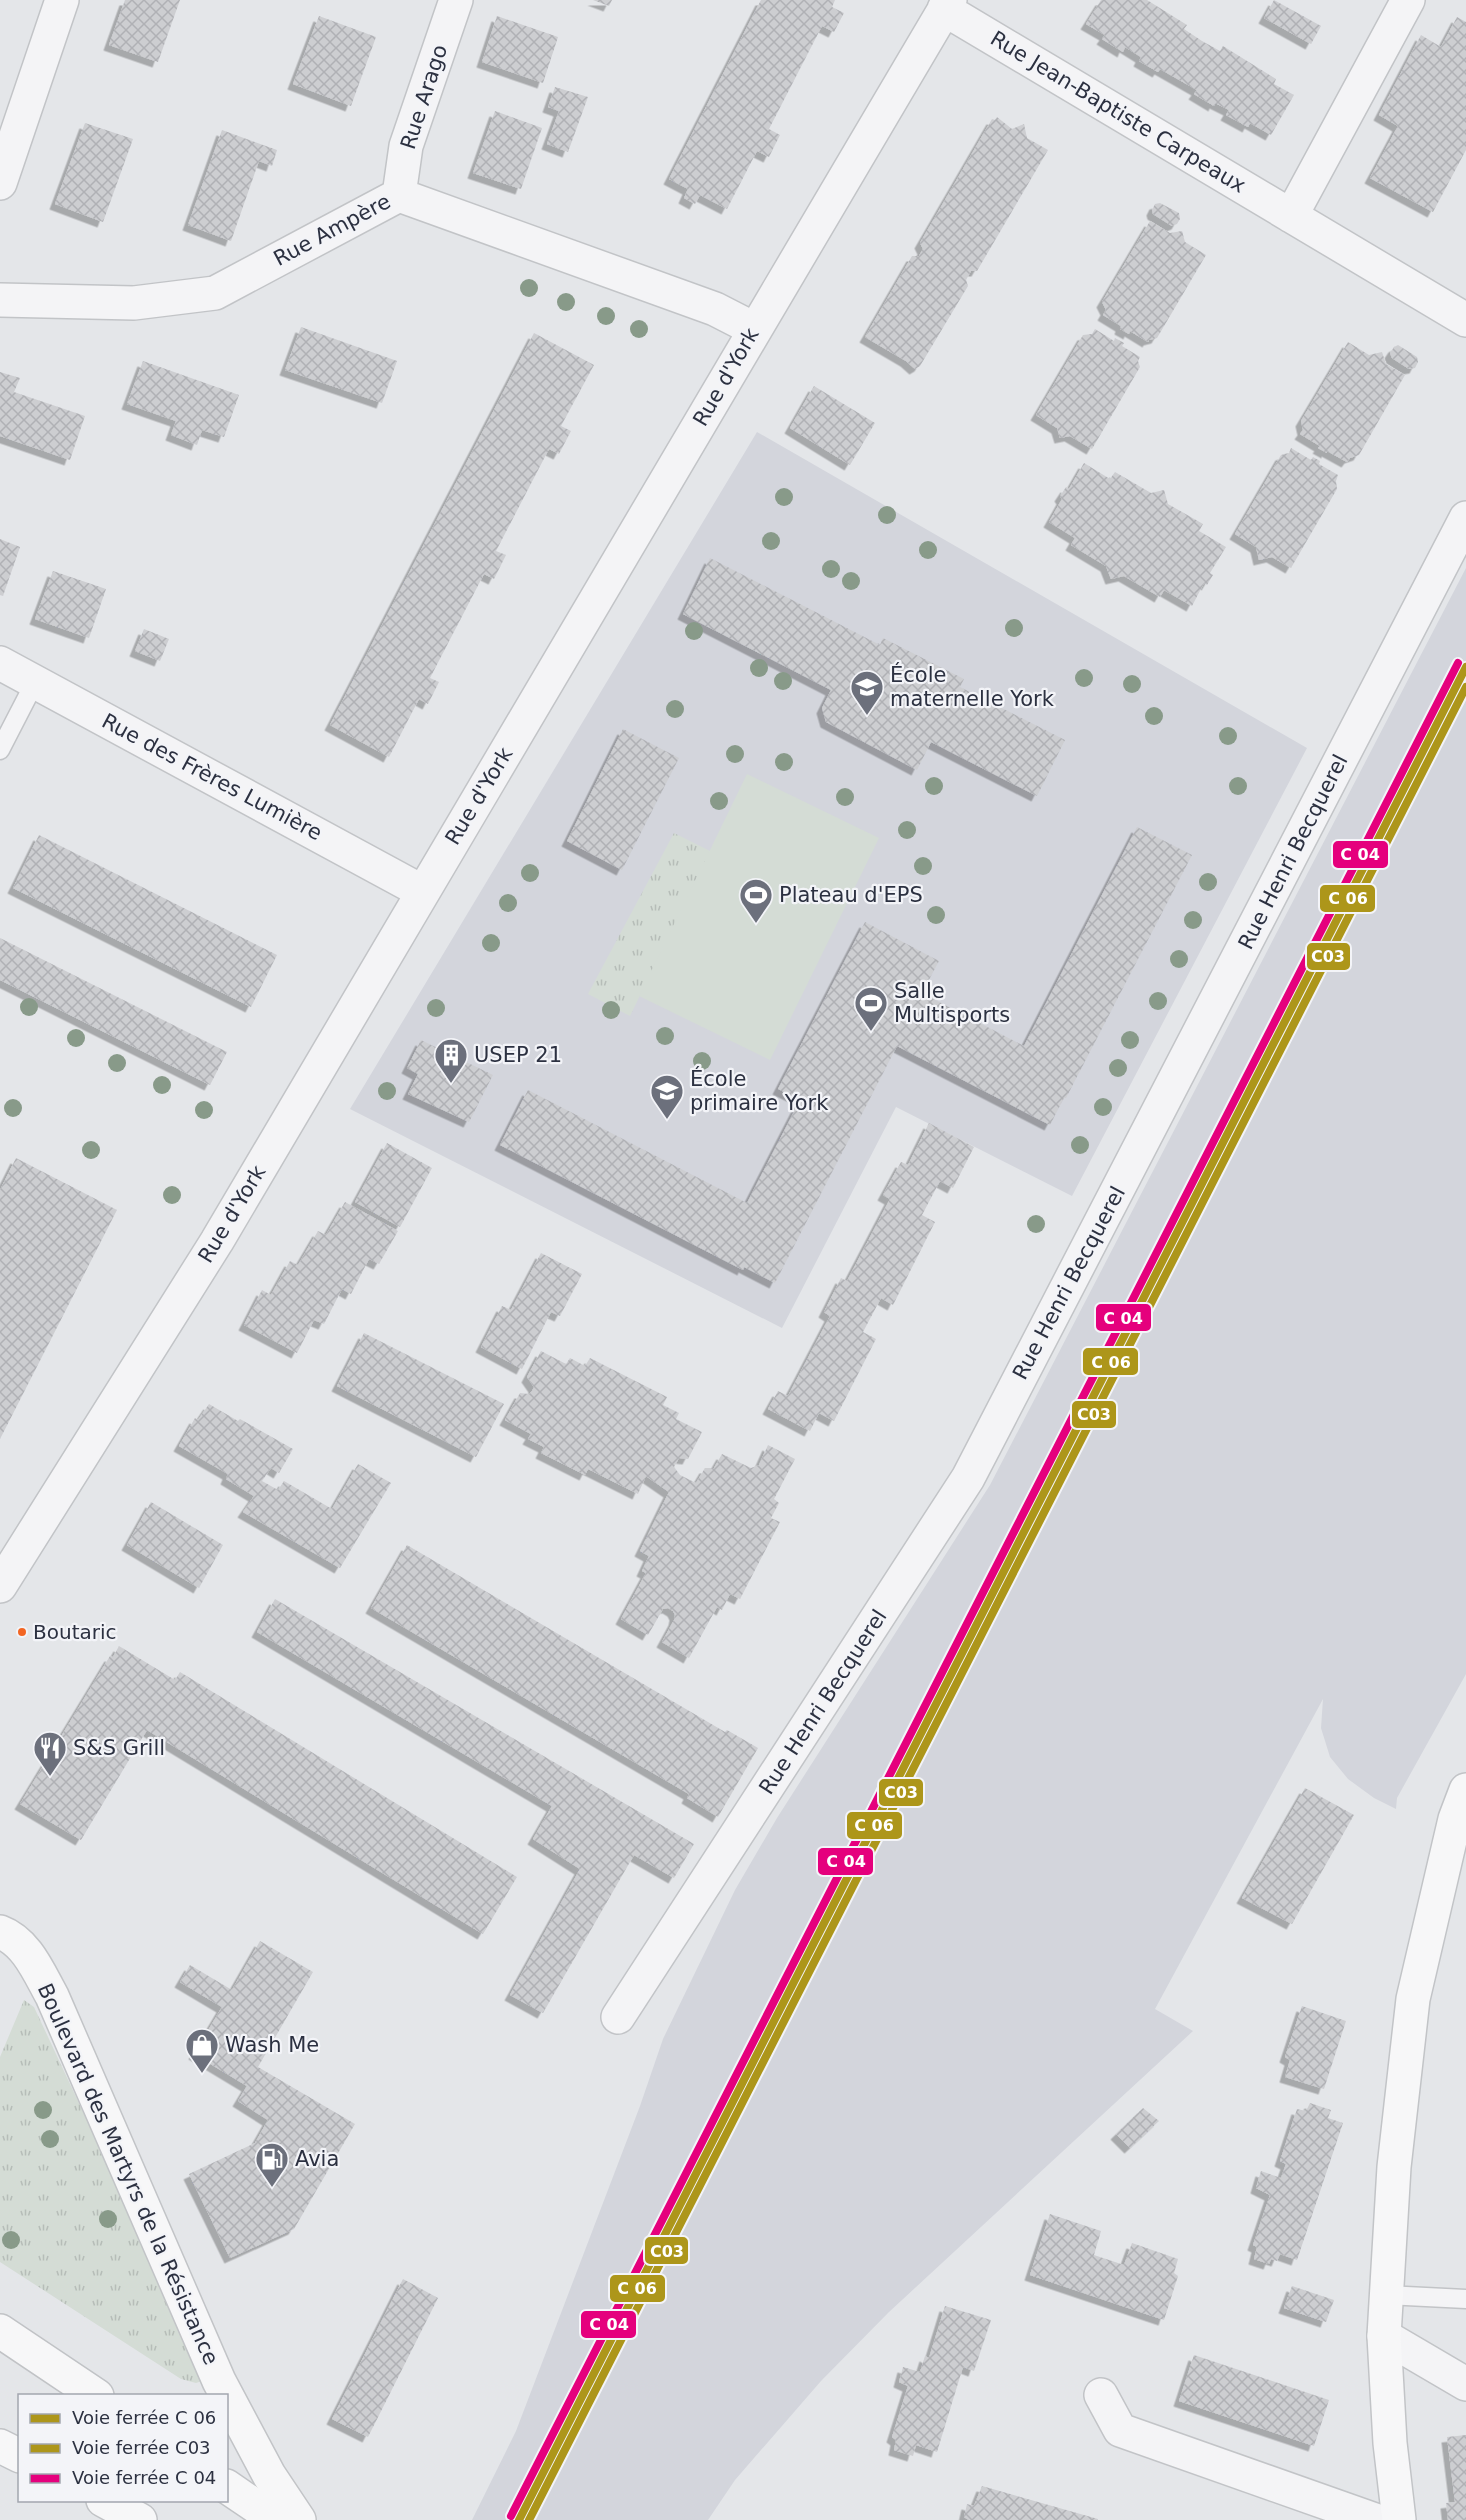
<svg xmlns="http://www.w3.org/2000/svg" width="1466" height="2520" font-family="'DejaVu Sans',sans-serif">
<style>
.built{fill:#d3d5dc}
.grass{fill:url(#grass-tufts)}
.pitch{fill:#d4dcd5}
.building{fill:url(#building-cross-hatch);filter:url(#shadow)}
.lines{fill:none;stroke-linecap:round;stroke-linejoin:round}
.lane-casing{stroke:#c2c4c7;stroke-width:21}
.street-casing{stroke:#c2c4c7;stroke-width:36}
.secondary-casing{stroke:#c2c4c7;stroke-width:36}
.primary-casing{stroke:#c1c3c6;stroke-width:36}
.lane{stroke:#f4f4f6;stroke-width:18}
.street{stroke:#f4f4f6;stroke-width:33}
.secondary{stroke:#f7f7f8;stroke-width:33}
.primary{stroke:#f7f7f8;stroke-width:33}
.rail-1-casing{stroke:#f3f4f8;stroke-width:12}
.rail-2-casing{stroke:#f3f4f8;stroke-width:12}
.rail-3-casing{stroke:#f3f4f8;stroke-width:12}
.rail-1{stroke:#ad961a;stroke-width:8}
.rail-2{stroke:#ad961a;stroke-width:8}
.rail-3{stroke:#e5007d;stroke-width:8}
.tree{fill:#889a89}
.bus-dot{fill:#f26522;stroke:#f3f4f8;stroke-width:2}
.labels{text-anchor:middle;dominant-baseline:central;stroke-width:4.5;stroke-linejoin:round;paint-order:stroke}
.bus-label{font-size:20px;fill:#2c3141;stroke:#f3f4f8;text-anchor:start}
.street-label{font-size:21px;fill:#2c3141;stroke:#f3f4f8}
.poi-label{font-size:21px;fill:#2c3141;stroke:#f3f4f8;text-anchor:start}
.line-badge{stroke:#f3f4f8;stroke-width:2}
.badge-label{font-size:16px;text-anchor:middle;font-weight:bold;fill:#fff}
</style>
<defs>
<pattern id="grass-tufts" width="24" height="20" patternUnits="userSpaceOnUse" patternTransform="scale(1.5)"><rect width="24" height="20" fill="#d4dcd5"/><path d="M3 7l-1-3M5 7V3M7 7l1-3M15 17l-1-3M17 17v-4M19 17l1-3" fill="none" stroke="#b6bdb8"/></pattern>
<pattern id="building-cross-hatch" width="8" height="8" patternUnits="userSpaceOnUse" patternTransform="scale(1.5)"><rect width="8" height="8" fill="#cdced1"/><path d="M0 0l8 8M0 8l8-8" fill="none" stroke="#b0b1b5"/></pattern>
<filter id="shadow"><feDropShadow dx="-5.5" dy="5.5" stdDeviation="0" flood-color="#0004"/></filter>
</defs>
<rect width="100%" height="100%" fill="#e4e6e9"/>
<path class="built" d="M757,432L1307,748L1072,1196L896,1107L782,1328L350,1109Z
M1466,568V1674L1397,1798L1396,1809L1374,1798L1348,1779L1330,1757L1321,1728L1323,1699L1155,2009L1193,2031L889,2312L821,2381L735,2480L708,2520H472L516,2431L640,2106L663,2039L735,1890L777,1818L990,1485Z"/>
<path class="grass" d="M674,833L710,851L630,1016L588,994Z
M24,2000L34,2007L208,2379L196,2383L181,2379L0,2262V2057Z"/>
<path class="pitch" d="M747,774L879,838L770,1060L639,996Z"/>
<path class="building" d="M125,0H180L158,62L109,45Z
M593,0H612L609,6Z
M761,0H835L832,7L844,13L834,32L822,26L769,129L780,135L769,157L757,151L727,209L700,195L695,204L684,198L688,189L669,179Z
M1101,0H1147L1187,25L1184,29L1202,41L1220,51L1223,46L1276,79L1274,84L1294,95L1271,135L1250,123L1248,127L1226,115L1229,110L1215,103L1214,106L1194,94L1197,90L1160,69L1158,72L1139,61L1141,57L1125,47L1123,52L1102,39L1105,35L1086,24Z
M1274,0L1321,26L1311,44L1264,18Z
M319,16L376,37L351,106L293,84Z
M497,16L558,37L543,83L482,62Z
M1457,17L1466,22V150L1433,212L1370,178L1398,126L1379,115L1401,73L1421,35L1441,47Z
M555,87L588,97L568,152L547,144L559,111L548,107Z
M495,111L542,128L521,189L473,173Z
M997,117L1012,129L1024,124L1027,138L1048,150L977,271H971L966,280L968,286L920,366L915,369L906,361L865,337L912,256H919L923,249L920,243L992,119L995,120Z
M85,123L133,139L103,222L55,204Z
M222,130L277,150L272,166L259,161L231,241L188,225Z
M1160,203L1179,213L1180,219L1177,224L1172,226L1153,214L1152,210L1155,204Z
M1150,221L1170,233L1182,231L1185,242L1206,255L1157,338L1149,340L1148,342L1130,331L1129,334L1120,329L1121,326L1103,315L1106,310L1102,302Z
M301,327L397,361L382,403L285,370Z
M1095,329L1114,341L1115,338L1124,343L1122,346L1140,357L1138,361L1140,367L1092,449L1070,436L1060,438L1057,428L1036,415L1083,335L1092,334Z
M534,333L594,365L561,426L571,431L559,454L549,449L496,551L506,555L494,579L484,574L430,678L439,682L428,704L419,699L389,757L330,725Z
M1348,342L1369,355L1382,352L1386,364L1405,375L1359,455L1350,458L1347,462L1327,451V453L1318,448L1320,446L1300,434L1303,430L1301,421Z
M1398,345L1417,357L1418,362L1415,368L1409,369L1392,358L1390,353L1394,347Z
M143,361L239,395L224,437L202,430L197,445L171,435L176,421L127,404Z
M0,372L20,378L14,392L85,416L70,460L0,436Z
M814,386L875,423L850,465L790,428Z
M1291,448L1311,460L1313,457L1320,461L1319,464L1338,475L1336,481L1337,489L1291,568L1272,557L1259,560L1256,547L1235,534L1281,455L1289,453Z
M1084,463L1110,479L1115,472L1151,493L1164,490L1168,504L1203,524L1199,531L1226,547L1210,573L1213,575L1207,585L1204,583L1192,606L1164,590L1160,597L1124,576L1111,579L1106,566L1071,545L1075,538L1049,522L1062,499L1060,496L1066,487L1069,489Z
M0,539L20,547L3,596L0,595Z
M710,558L880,645L883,638L964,679L960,687L1065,740L1037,796L931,742L917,770L826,722L822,708L831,690L683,614Z
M53,571L106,589L89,638L35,619Z
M144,629L169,639L160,661L135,651Z
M623,729L679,758L622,870L567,841Z
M1137,827L1192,855L1066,1098H1064L1050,1125L897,1046L775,1283L744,1267L743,1270L500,1145L528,1090L747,1203L800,1100L778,1089L865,922L939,961L922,993L1024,1046Z
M39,835L277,955L251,1007L13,888Z
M0,938L227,1052L210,1085L0,980Z
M421,1040L493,1075L469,1122L408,1094L418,1074L407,1068Z
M929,1123L974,1147L953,1188L940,1181L922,1215L935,1222L893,1305L881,1298L863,1332L876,1339L834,1421L819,1413L810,1431L768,1409L778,1391L788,1396L830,1316L824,1312L841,1278L847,1281L890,1199L883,1195L901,1162L908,1165Z
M387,1143L432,1168L400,1227L355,1202Z
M16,1158L117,1210L0,1439V1190Z
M345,1202L398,1231L379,1264L369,1259L351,1294L342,1289L324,1324L314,1320L297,1353L244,1325L262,1290L271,1295L290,1261L298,1265L318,1231L326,1235Z
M541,1253L582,1274L560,1316L551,1312L522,1369L481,1347L502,1306L511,1310Z
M364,1333L504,1404L476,1457L337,1386Z
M541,1351L566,1364L570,1358L585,1366L590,1358L667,1397L663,1405L679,1413L676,1419L702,1432L688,1459L679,1458L674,1467L680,1475L696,1483L705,1468H714L722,1454L751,1468L759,1465L768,1445L795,1459L774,1499L779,1503L771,1518L780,1522L740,1599L730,1594L722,1610L717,1607L689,1658L662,1642L674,1620L675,1615L673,1611L668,1608L663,1609L648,1635L621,1619L646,1573L642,1571L649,1556L640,1551L669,1492L646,1476L638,1494L588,1469L585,1475L541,1453L544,1447L528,1439L531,1434L505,1420L520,1393L529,1394L532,1391L534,1387L527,1377Z
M209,1404L238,1421L240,1419L293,1449L279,1473L271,1468L262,1481L278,1490L284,1481L332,1509L358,1464L391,1483L340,1568L243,1512L254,1496L226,1479L228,1474L179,1446L195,1418L198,1420Z
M151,1502L223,1545L199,1588L127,1545Z
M407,1545L725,1732L727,1730L758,1748L718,1817L687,1798L689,1794L371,1608Z
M275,1599L694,1844L674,1878L634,1855L543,2013L510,1995L580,1869L533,1839L552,1806L257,1632Z
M119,1646L175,1680L180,1672L517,1877L483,1934L147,1730L81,1840L20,1804L110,1656L113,1657Z
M1305,1788L1354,1815L1292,1924L1242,1898Z
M260,1941L313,1972L258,2067L355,2124L294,2229L230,2258L189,2174L255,2143L268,2120L238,2101L247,2086L194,2054L222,2007L180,1982L190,1965L232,1990Z
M1302,2006L1346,2021L1324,2089L1285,2077L1290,2060L1285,2057Z
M1310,2103L1331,2110L1328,2118L1343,2123L1297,2260L1280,2254L1277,2261L1271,2259L1269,2264L1254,2259L1257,2247L1253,2245L1270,2195L1256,2188L1261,2171L1281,2178L1286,2164L1280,2161L1297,2109L1306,2111Z
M1143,2108L1159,2121L1130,2148L1116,2134Z
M1050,2214L1101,2231L1094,2255L1124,2265L1132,2243L1178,2259L1174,2273L1178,2276L1164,2320L1030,2275Z
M403,2279L438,2298L368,2437L332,2419Z
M1292,2286L1334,2300L1326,2322L1284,2308Z
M945,2306L991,2320L974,2371L963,2367L937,2452L916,2445L913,2456L894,2450L896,2440L892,2437L908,2386L899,2382L903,2367L920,2372L925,2356L929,2358Z
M1194,2355L1329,2400L1314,2446L1179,2401Z
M1466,2435V2520H1448L1446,2503L1455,2502L1447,2437Z
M982,2486L1098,2519V2520H969L964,2517L967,2504L974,2506Z"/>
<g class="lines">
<defs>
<path id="lane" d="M0,750L35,682
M1386,2295L1466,2299"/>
<path id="street" d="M944,9L1466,320
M0,183L62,0
M399,195L406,146L456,0
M1291,216L1408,0
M0,300L134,303L215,293L399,195L715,309L754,329
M0,663L423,892
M0,1586L217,1241L950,0
M618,2017L968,1478L1466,518
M1384,2336L1466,2384
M1101,2395L1120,2430L1375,2520"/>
<path id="secondary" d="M0,1932C27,1942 39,1973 52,1996L219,2381L269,2475L299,2520
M1399,2520L1390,2443L1384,2336L1394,2167L1413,1999L1455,1819L1466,1790"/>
<path id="primary" d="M0,2331L97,2396
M0,2446L20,2456
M226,2486L276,2520
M103,2500L140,2520"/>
</defs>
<use href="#lane" class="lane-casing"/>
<use href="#street" class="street-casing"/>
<use href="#secondary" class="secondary-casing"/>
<use href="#primary" class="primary-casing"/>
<use href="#lane" class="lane"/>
<use href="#street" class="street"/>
<use href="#secondary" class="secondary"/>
<use href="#primary" class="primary"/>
<defs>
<path id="rail-1" d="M519,2520L1466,667"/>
<path id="rail-2" d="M529,2520L1466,687"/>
<path id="rail-3" d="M511,2516L1458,663"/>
</defs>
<use href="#rail-1" class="rail-1-casing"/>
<use href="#rail-2" class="rail-2-casing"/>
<use href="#rail-3" class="rail-3-casing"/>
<use href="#rail-1" class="rail-1"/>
<use href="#rail-2" class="rail-2"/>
<use href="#rail-3" class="rail-3"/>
</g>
<g class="tree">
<circle cx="529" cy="288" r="9"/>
<circle cx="566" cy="302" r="9"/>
<circle cx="606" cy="316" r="9"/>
<circle cx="639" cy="329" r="9"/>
<circle cx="784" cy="497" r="9"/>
<circle cx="887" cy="515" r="9"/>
<circle cx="771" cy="541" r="9"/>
<circle cx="928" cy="550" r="9"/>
<circle cx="831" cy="569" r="9"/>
<circle cx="851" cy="581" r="9"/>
<circle cx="1014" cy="628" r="9"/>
<circle cx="694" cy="631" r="9"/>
<circle cx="759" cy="668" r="9"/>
<circle cx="1084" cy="678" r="9"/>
<circle cx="783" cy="681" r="9"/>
<circle cx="1132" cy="684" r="9"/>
<circle cx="675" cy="709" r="9"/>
<circle cx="1154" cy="716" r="9"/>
<circle cx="1228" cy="736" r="9"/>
<circle cx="735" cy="754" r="9"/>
<circle cx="784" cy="762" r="9"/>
<circle cx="934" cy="786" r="9"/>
<circle cx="1238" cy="786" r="9"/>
<circle cx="845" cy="797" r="9"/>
<circle cx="719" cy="801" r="9"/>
<circle cx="907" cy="830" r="9"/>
<circle cx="923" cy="866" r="9"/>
<circle cx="530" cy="873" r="9"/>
<circle cx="1208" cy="882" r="9"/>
<circle cx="508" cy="903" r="9"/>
<circle cx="936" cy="915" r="9"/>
<circle cx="1193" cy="920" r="9"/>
<circle cx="491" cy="943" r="9"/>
<circle cx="1179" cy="959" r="9"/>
<circle cx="1158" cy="1001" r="9"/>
<circle cx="29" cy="1007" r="9"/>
<circle cx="436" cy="1008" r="9"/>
<circle cx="611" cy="1010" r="9"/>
<circle cx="665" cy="1036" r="9"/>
<circle cx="76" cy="1038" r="9"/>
<circle cx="1130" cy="1040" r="9"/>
<circle cx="702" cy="1061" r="9"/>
<circle cx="117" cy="1063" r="9"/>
<circle cx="1118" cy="1068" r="9"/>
<circle cx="162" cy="1085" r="9"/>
<circle cx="387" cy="1091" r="9"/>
<circle cx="1103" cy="1107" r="9"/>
<circle cx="13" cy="1108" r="9"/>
<circle cx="204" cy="1110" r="9"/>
<circle cx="1080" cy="1145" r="9"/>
<circle cx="91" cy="1150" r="9"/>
<circle cx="172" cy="1195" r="9"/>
<circle cx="1036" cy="1224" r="9"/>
<circle cx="43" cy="2110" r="9"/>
<circle cx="50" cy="2139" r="9"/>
<circle cx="108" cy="2219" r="9"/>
<circle cx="11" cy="2240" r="9"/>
</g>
<defs>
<symbol id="school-pin" viewBox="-11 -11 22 30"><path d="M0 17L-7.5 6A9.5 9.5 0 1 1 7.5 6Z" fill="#6c707c" stroke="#f3f4f8"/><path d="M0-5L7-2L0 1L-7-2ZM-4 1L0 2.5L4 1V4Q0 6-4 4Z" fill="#fff"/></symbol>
<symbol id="stadium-pin" viewBox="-11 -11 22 30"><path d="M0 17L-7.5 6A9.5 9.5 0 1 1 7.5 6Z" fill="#6c707c" stroke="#f3f4f8"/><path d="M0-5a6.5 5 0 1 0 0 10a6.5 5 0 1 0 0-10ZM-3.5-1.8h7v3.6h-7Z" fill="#fff"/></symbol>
<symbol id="building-pin" viewBox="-11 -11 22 30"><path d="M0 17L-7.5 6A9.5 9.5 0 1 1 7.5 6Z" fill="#6c707c" stroke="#f3f4f8"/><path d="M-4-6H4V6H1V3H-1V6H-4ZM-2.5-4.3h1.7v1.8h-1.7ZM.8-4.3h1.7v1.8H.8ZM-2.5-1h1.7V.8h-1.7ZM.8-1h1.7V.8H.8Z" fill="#fff"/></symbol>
<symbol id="restaurant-pin" viewBox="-11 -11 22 30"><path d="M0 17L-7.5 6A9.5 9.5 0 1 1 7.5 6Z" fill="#6c707c" stroke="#f3f4f8"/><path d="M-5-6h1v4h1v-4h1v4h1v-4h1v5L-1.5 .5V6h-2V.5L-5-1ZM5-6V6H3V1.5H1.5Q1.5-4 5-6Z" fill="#fff"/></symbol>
<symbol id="shop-pin" viewBox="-11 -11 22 30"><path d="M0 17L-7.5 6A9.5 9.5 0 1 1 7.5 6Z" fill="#6c707c" stroke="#f3f4f8"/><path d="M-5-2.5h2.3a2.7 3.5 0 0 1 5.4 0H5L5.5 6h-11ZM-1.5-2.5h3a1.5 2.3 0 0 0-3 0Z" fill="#fff"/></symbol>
<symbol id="fuel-pin" viewBox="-11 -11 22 30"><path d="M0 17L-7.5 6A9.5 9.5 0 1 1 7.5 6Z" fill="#6c707c" stroke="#f3f4f8"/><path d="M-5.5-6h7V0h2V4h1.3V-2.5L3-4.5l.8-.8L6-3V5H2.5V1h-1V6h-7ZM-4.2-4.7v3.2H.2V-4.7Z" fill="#fff"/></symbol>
</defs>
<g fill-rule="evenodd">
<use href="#school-pin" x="848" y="668" width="38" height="52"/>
<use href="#stadium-pin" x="737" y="876" width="38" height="52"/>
<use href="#stadium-pin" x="852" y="984" width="38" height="52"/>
<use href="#building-pin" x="432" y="1036" width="38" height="52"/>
<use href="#school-pin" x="648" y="1072" width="38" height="52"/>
<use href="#restaurant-pin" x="31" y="1729" width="38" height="52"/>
<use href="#shop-pin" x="183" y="2026" width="38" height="52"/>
<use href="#fuel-pin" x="253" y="2140" width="38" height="52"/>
</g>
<circle class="bus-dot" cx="22" cy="1632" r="5"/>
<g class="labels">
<g class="bus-label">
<text x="33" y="1632">Boutaric</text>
</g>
<g class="street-label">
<text transform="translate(424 97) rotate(-72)">Rue Arago</text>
<text transform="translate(1118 112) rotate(31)">Rue Jean-Baptiste Carpeaux</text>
<text transform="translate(332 230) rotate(-28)">Rue Ampère</text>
<text transform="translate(726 377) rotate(-60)">Rue d'York</text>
<text transform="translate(212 777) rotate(28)">Rue des Frères Lumière</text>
<text transform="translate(479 796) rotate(-59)">Rue d'York</text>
<text transform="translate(1293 852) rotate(-63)">Rue Henri Becquerel</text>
<text transform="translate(232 1214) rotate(-59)">Rue d'York</text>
<text transform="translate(1069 1283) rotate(-62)">Rue Henri Becquerel</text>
<text transform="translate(823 1702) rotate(-57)">Rue Henri Becquerel</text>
<text transform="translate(128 2174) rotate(66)">Boulevard des Martyrs de la Résistance</text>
</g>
<g class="poi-label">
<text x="890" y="675">École<tspan x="890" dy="24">maternelle York</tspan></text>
<text x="779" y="895">Plateau d'EPS</text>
<text x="894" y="991">Salle<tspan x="894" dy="24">Multisports</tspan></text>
<text x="474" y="1055">USEP 21</text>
<text x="690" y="1079">École<tspan x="690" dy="24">primaire York</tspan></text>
<text x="73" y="1748">S&amp;S Grill</text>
<text x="225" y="2045">Wash Me</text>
<text x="295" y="2159">Avia</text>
</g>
</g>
<g class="line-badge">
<rect x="1332" y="840" width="57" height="29" rx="6" fill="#e5007d"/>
<rect x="1319" y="884" width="57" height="29" rx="6" fill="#ad961a"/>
<rect x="1306" y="942" width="45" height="29" rx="6" fill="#ad961a"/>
<rect x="1095" y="1303" width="57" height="29" rx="6" fill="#e5007d"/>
<rect x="1082" y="1347" width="57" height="29" rx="6" fill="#ad961a"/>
<rect x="1071" y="1400" width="46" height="29" rx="6" fill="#ad961a"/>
<rect x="878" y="1778" width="46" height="29" rx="6" fill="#ad961a"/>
<rect x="846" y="1811" width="57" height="29" rx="6" fill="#ad961a"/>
<rect x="817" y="1847" width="57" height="29" rx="6" fill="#e5007d"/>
<rect x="644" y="2236" width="45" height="29" rx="6" fill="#ad961a"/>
<rect x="609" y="2274" width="57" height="29" rx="6" fill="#ad961a"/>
<rect x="580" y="2310" width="57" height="29" rx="6" fill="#e5007d"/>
</g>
<g class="badge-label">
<text x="1360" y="860">C 04</text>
<text x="1348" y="904">C 06</text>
<text x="1328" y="962">C03</text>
<text x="1123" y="1324">C 04</text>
<text x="1111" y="1368">C 06</text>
<text x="1094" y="1420">C03</text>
<text x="901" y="1798">C03</text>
<text x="874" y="1831">C 06</text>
<text x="846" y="1867">C 04</text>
<text x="667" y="2257">C03</text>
<text x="637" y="2294">C 06</text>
<text x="609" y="2330">C 04</text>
</g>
<rect x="18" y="2394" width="210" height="108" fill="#f3f4f8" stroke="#a3a6af" stroke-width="1.5"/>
<rect x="30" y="2414" width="30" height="9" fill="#ad961a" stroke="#a3a6af" stroke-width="1.5"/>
<text x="72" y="2424" font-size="18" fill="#2c3141">Voie ferrée C 06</text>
<rect x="30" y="2444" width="30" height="9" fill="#ad961a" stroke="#a3a6af" stroke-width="1.5"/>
<text x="72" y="2454" font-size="18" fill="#2c3141">Voie ferrée C03</text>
<rect x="30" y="2474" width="30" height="9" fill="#e5007d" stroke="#a3a6af" stroke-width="1.5"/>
<text x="72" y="2484" font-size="18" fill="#2c3141">Voie ferrée C 04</text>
</svg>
